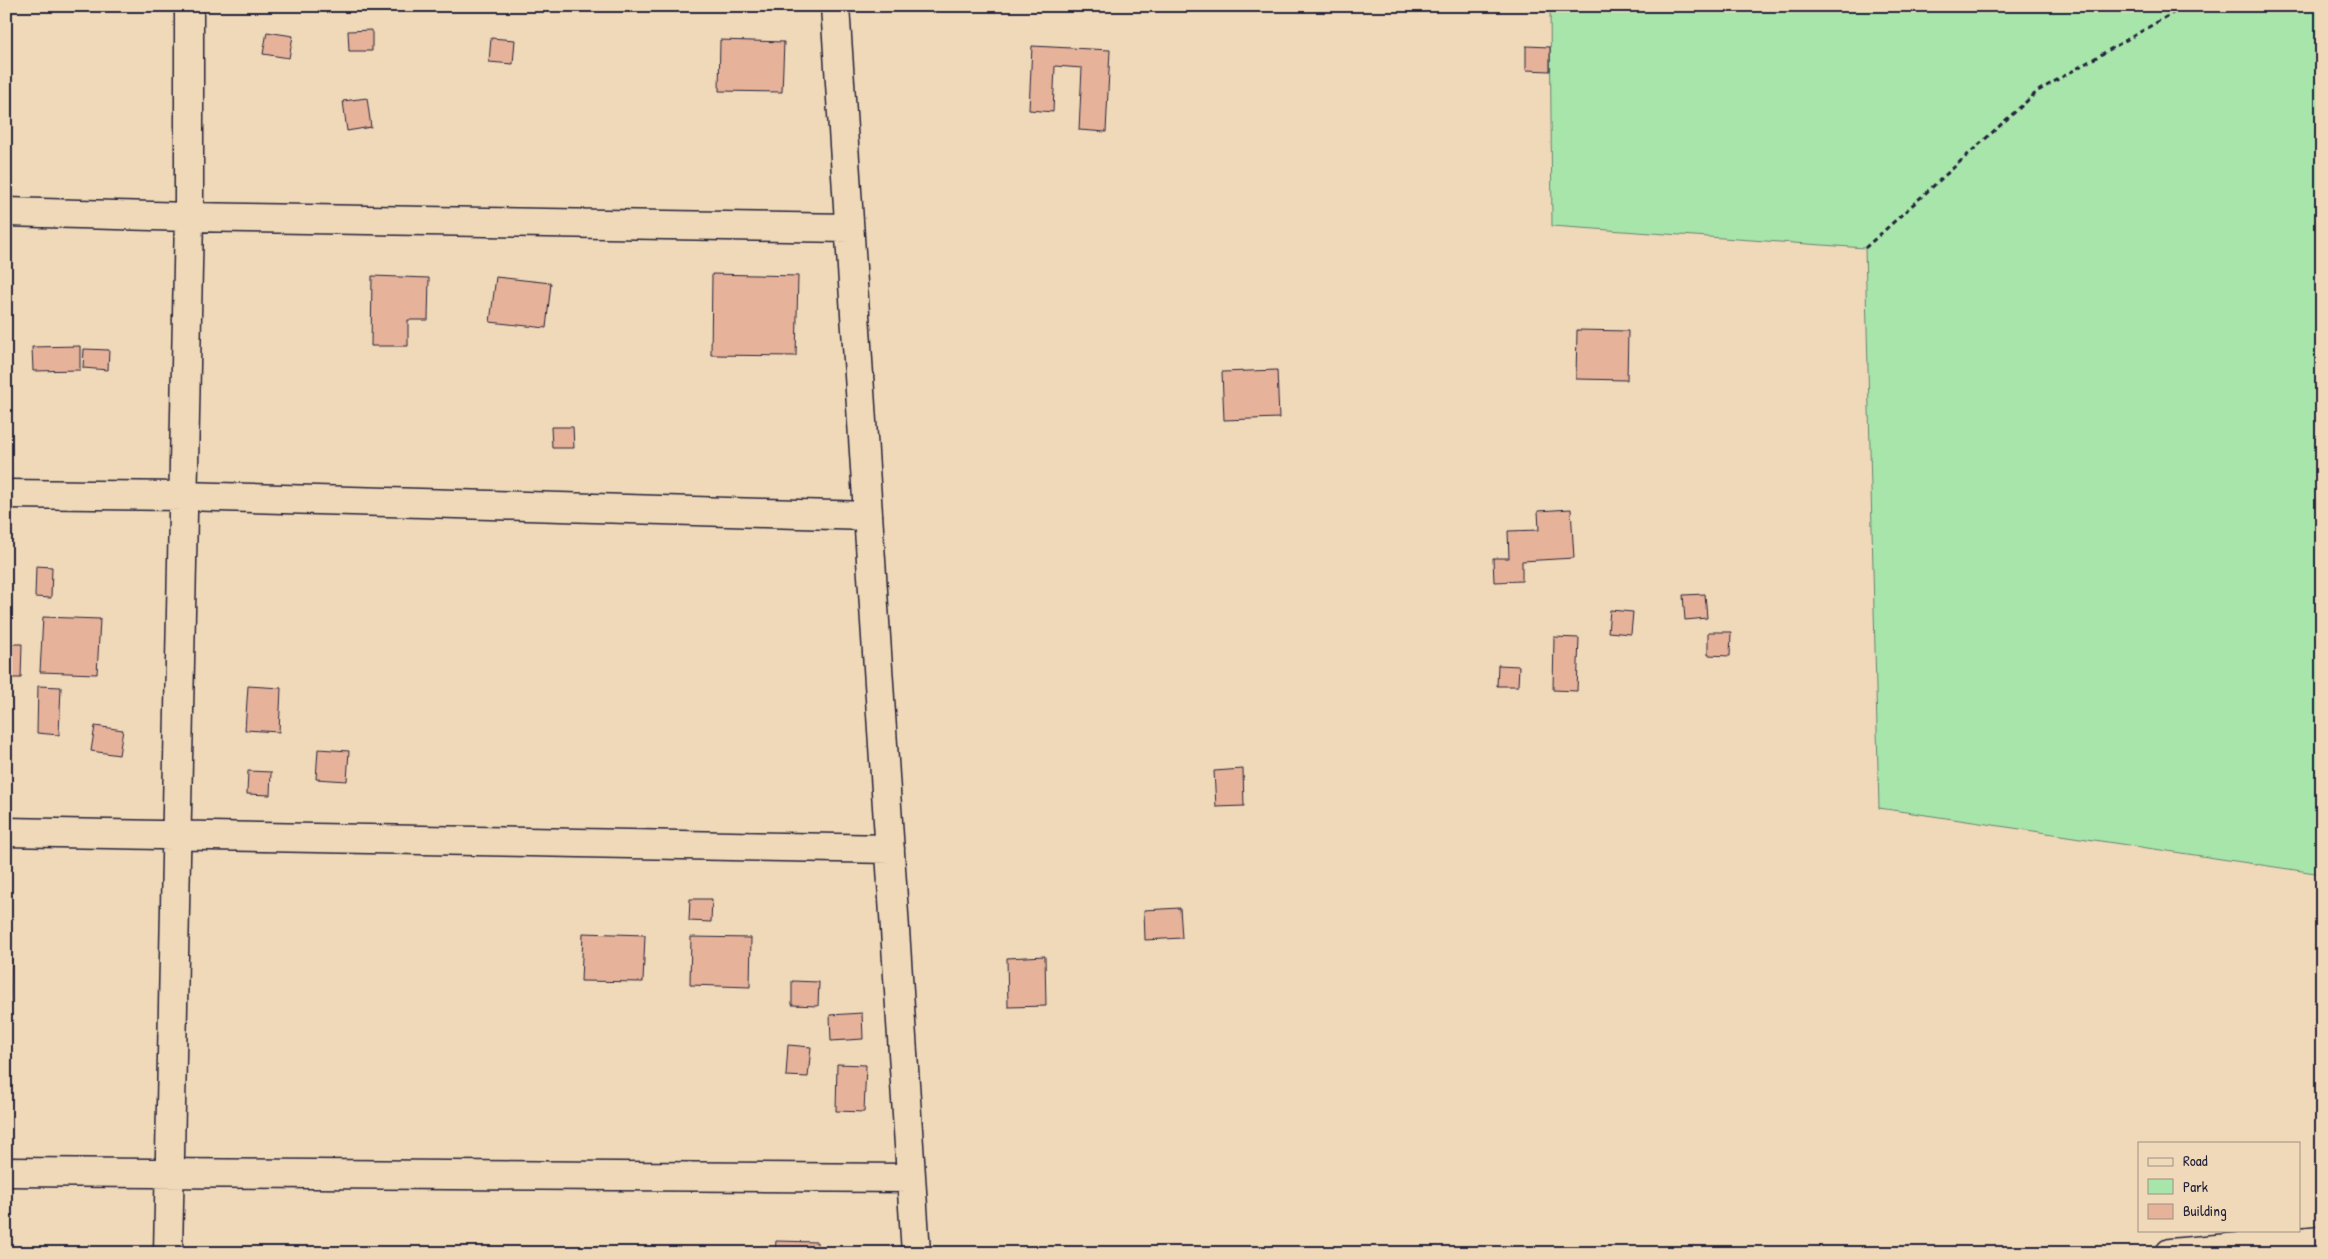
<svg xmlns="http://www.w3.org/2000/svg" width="2328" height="1259" font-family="'Patrick Hand',sans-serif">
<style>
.green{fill:#a8e5ab;stroke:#658473}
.building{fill:#e7b29a;stroke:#22223b}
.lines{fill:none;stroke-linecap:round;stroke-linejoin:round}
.minor-casing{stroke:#22223b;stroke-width:31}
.path{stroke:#22223b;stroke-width:3;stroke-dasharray:5 4;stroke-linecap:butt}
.minor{stroke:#f0d9b8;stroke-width:28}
</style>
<rect width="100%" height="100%" fill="#f0d9b8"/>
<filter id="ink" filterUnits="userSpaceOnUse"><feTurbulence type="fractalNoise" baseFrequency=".02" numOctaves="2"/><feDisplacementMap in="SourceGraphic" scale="10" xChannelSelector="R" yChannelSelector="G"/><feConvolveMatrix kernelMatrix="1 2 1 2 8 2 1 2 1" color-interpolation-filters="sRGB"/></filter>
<g filter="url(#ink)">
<path class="green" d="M1550,6H2322V874L1879,808L1865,248L1552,226Z"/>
<path class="building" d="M372,30V51H349L348,31Z
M267,32L293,36L289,58L263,54Z
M491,38L515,40L513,64L489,62Z
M720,40L784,42L782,92L719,91Z
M1032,46L1110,50L1106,132L1079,130L1082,68L1055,66L1053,112L1029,110Z
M1526,46L1550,47V71L1526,70Z
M367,98L371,127L347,131L343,101Z
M712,274L798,276L796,356L711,355Z
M372,276L429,278L428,320H408V346H371Z
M496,277L551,283L546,328L490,322Z
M1577,330L1628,331L1627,380L1576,379Z
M80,346V370L33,371L32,347Z
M84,349L109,350L108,370L83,368Z
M1277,370L1279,418L1224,420L1222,372Z
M551,427H573L574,448H552Z
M1571,509L1574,558L1522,561V581L1494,582L1493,558H1509L1508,531L1539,530L1538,511Z
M36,566L52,567L51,598L35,597Z
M1705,594L1707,618L1685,620L1683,595Z
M1610,610L1633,612L1631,634L1608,632Z
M43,617L100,619L97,674L40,672Z
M1708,632H1731L1730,656L1708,655Z
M1554,637L1579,638L1577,691L1553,690Z
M6,644H22L21,678H6Z
M1498,665L1519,666L1518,686H1497Z
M38,686L61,687L59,735L37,733Z
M248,686L281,688L279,732L245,730Z
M95,726L123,730L119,755L91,751Z
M318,749L349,751L347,781L316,779Z
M1243,769L1244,806L1216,807L1214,771Z
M248,771L271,772L270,795L247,794Z
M690,899H712L711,922L689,921Z
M1180,908L1182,938L1145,940L1144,910Z
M583,933L645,935L643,982L581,981Z
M6,937H12L10,1009H6Z
M691,937L751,938L750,987L690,985Z
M1045,956L1046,1006L1008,1007L1007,958Z
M792,981L819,982L818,1006L792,1005Z
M862,1013L863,1039L831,1041L830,1015Z
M788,1045L811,1047L808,1077L786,1076Z
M837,1064L866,1065L864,1112L836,1111Z
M776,1241L817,1242V1253H775Z"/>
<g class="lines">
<defs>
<path id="minor" d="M835,6L916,1253
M6,212L189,217L849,228
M6,494L183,496L868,516
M6,832L890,849
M6,1172L911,1178
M168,1253L189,217V6
M2170,1253L2322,1240"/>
</defs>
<use href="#minor" class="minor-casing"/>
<path class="path" d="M1865,248L2038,91L2185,6"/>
<use href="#minor" class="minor"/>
</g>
</g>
<rect width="2328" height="1259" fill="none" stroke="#f0d9b8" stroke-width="25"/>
<rect x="12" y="12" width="2303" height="1234" fill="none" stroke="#22223b" stroke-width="2" filter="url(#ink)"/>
<rect x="2138" y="1142" width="162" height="90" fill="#f0d9b8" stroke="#9e9086"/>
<rect x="2148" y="1158" width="25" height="8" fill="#f0d9b8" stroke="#9e9086"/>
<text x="2183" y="1166" font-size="15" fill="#22223b">Road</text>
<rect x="2148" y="1179" width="25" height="15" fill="#a8e5ab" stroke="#9e9086"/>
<text x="2183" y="1192" font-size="15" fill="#22223b">Park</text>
<rect x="2148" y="1204" width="25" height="15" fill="#e7b29a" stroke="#9e9086"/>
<text x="2183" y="1216" font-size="15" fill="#22223b">Building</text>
</svg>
